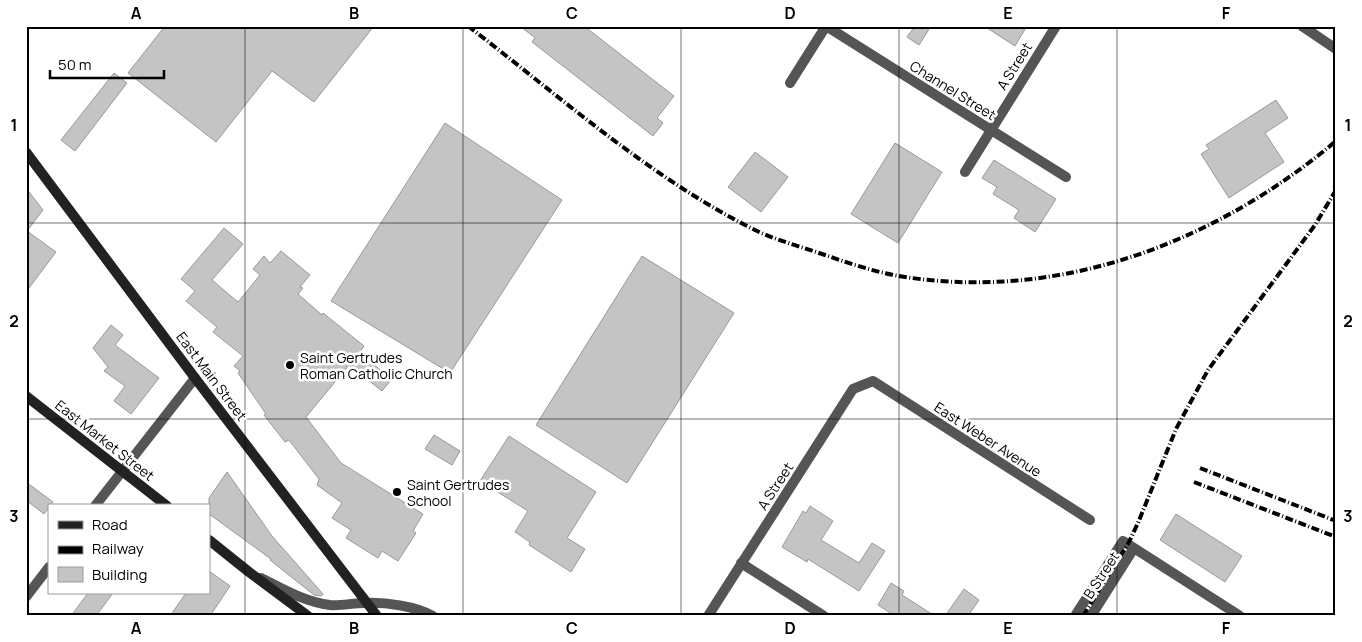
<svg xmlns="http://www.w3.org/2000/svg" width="1362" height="642" font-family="Manrope,sans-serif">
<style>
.building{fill:#c4c4c4;stroke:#999}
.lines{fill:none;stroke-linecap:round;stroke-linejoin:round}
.minor{stroke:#555;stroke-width:10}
.tertiary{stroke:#555;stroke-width:10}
.secondary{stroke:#222;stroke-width:10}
.rail{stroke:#000;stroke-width:4;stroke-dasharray:8 2.5 1 2.5;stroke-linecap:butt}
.grid{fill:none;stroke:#000;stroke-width:1;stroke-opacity:0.55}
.poi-dot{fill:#000;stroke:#fff;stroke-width:2}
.labels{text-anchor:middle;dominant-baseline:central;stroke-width:5;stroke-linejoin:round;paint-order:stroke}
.street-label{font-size:14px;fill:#000;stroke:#fff}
.poi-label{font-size:14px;fill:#000;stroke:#fff;text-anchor:start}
.neatline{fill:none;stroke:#000;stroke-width:2}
.grid-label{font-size:16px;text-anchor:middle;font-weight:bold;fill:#000}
</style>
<rect width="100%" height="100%" fill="#fff"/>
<path class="building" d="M165,26H374L314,102L272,71L216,142L128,73Z
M520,26H584L674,96L657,118L663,123L653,136L532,42L535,38Z
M915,26H931L919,45L907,37Z
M984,26H1027L1015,46Z
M114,73L127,83L75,151L61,140Z
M1276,100L1288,118L1265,133L1284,162L1229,198L1201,154L1209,149L1206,145Z
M445,123L562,200L450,373L331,301Z
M895,143L942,172L898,243L851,214Z
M755,152L788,177L761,212L728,187Z
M994,160L1056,199L1035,232L1014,218L1019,210L993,194L997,187L982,178Z
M26,188L43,210L27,231L56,252L26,292Z
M224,228L243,244L212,280L238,302L260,275L253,269L264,256L270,263L281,251L310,275L300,287L303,288L298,294L322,315L323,313L364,346L359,353L392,379L382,391L349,365L306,417L341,463L423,514L413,531L416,533L398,561L382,551L378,558L346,538L351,530L332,518L342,503L317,485L319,479L289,440L285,442L264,415L266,414L238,373L240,371L234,366L243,356L213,332L217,327L186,301L195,291L181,279Z
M642,256L734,313L627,483L536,425Z
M111,325L123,335L115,345L159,378L131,414L114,401L125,386L104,371L108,367L93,348Z
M434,435L460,451L452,465L425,449Z
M509,436L596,492L567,538L585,549L571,572L529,545L530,542L515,532L528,511L480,481Z
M227,472L272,536L323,594L321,596L314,595L270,560L271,559L209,514V498Z
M26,482L53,502L44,514L26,500Z
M810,506L833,521L821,540L859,563L872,543L885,551L859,591L808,559L807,562L782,547L803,511L806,513Z
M1176,514L1242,556L1225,582L1160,540Z
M209,571L230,586L210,616H170L186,593H209Z
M891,583L904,591L902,595L935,616H895L878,605Z
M964,589L979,600L968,616H945Z
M88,593H113L96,616H71Z"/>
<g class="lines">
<path class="minor" d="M826,26L1066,177
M790,83L826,26
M965,172L1056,26
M95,506L195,378
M741,563L824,616
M261,578C283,589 305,602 330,605C341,606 353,603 365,603C384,602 416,606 433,616
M26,597L49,567
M708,616L853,389L873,381L1090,520
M1075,616L1123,541L1240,616
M1091,616L1134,548"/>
<path class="tertiary" d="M1302,26L1336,49"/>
<path class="secondary" d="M26,152L195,378L377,616
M26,396L167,506
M209,540L249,572L308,616"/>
<path class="rail" d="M468,26C558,95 646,174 747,226C771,239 799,246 825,255C851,264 878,273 905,277C1062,301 1216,242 1336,141
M1200,468L1336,521
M1194,482L1336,537
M1083,616L1128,544L1138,523L1176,429L1208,370L1315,225L1336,190"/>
</g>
<path class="grid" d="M245,26V616M463,26V616M681,26V616M899,26V616M1117,26V616M26,223H1336M26,419H1336"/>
<g class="poi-dot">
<circle cx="290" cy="365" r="5"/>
<circle cx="397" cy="492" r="5"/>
</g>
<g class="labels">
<g class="street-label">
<text transform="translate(1014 66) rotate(-58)">A Street</text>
<text transform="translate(953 90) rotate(32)">Channel Street</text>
<text transform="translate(212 376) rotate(53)">East Main Street</text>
<text transform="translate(988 439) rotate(33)">East Weber Avenue</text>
<text transform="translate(105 440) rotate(38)">East Market Street</text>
<text transform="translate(775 486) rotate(-57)">A Street</text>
<text transform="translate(1101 575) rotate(-57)">B Street</text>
</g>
<g class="poi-label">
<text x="300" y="357">Saint Gertrudes<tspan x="300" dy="16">Roman Catholic Church</tspan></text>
<text x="407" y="484">Saint Gertrudes<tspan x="407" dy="16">School</tspan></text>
</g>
</g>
<rect width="1362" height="642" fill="none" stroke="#ffffff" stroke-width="55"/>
<rect x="48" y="504" width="162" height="90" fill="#ffffff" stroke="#999999"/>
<rect x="58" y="521" width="25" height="8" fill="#222222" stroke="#999999"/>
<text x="92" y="530" font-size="15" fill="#000000">Road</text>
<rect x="58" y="546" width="25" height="8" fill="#000000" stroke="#999999"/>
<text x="92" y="554" font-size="15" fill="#000000">Railway</text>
<rect x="58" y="567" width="25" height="15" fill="#c4c4c4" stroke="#999999"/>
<text x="92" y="580" font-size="15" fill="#000000">Building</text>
<path d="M50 70v8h114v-8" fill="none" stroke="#000000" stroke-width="2.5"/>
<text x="58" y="70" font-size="15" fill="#000000" stroke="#ffffff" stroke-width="4" paint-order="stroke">50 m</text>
<rect x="28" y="28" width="1306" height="586" class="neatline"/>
<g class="grid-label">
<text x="136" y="19">A</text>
<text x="354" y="19">B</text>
<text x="572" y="19">C</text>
<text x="790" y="19">D</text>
<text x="1008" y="19">E</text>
<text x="1226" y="19">F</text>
<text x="14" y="131">1</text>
<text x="1348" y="131">1</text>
<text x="14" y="327">2</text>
<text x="1348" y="327">2</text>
<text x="14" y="522">3</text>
<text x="1348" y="522">3</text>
<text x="136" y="634">A</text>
<text x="354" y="634">B</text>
<text x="572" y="634">C</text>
<text x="790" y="634">D</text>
<text x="1008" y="634">E</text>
<text x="1226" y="634">F</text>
</g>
</svg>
